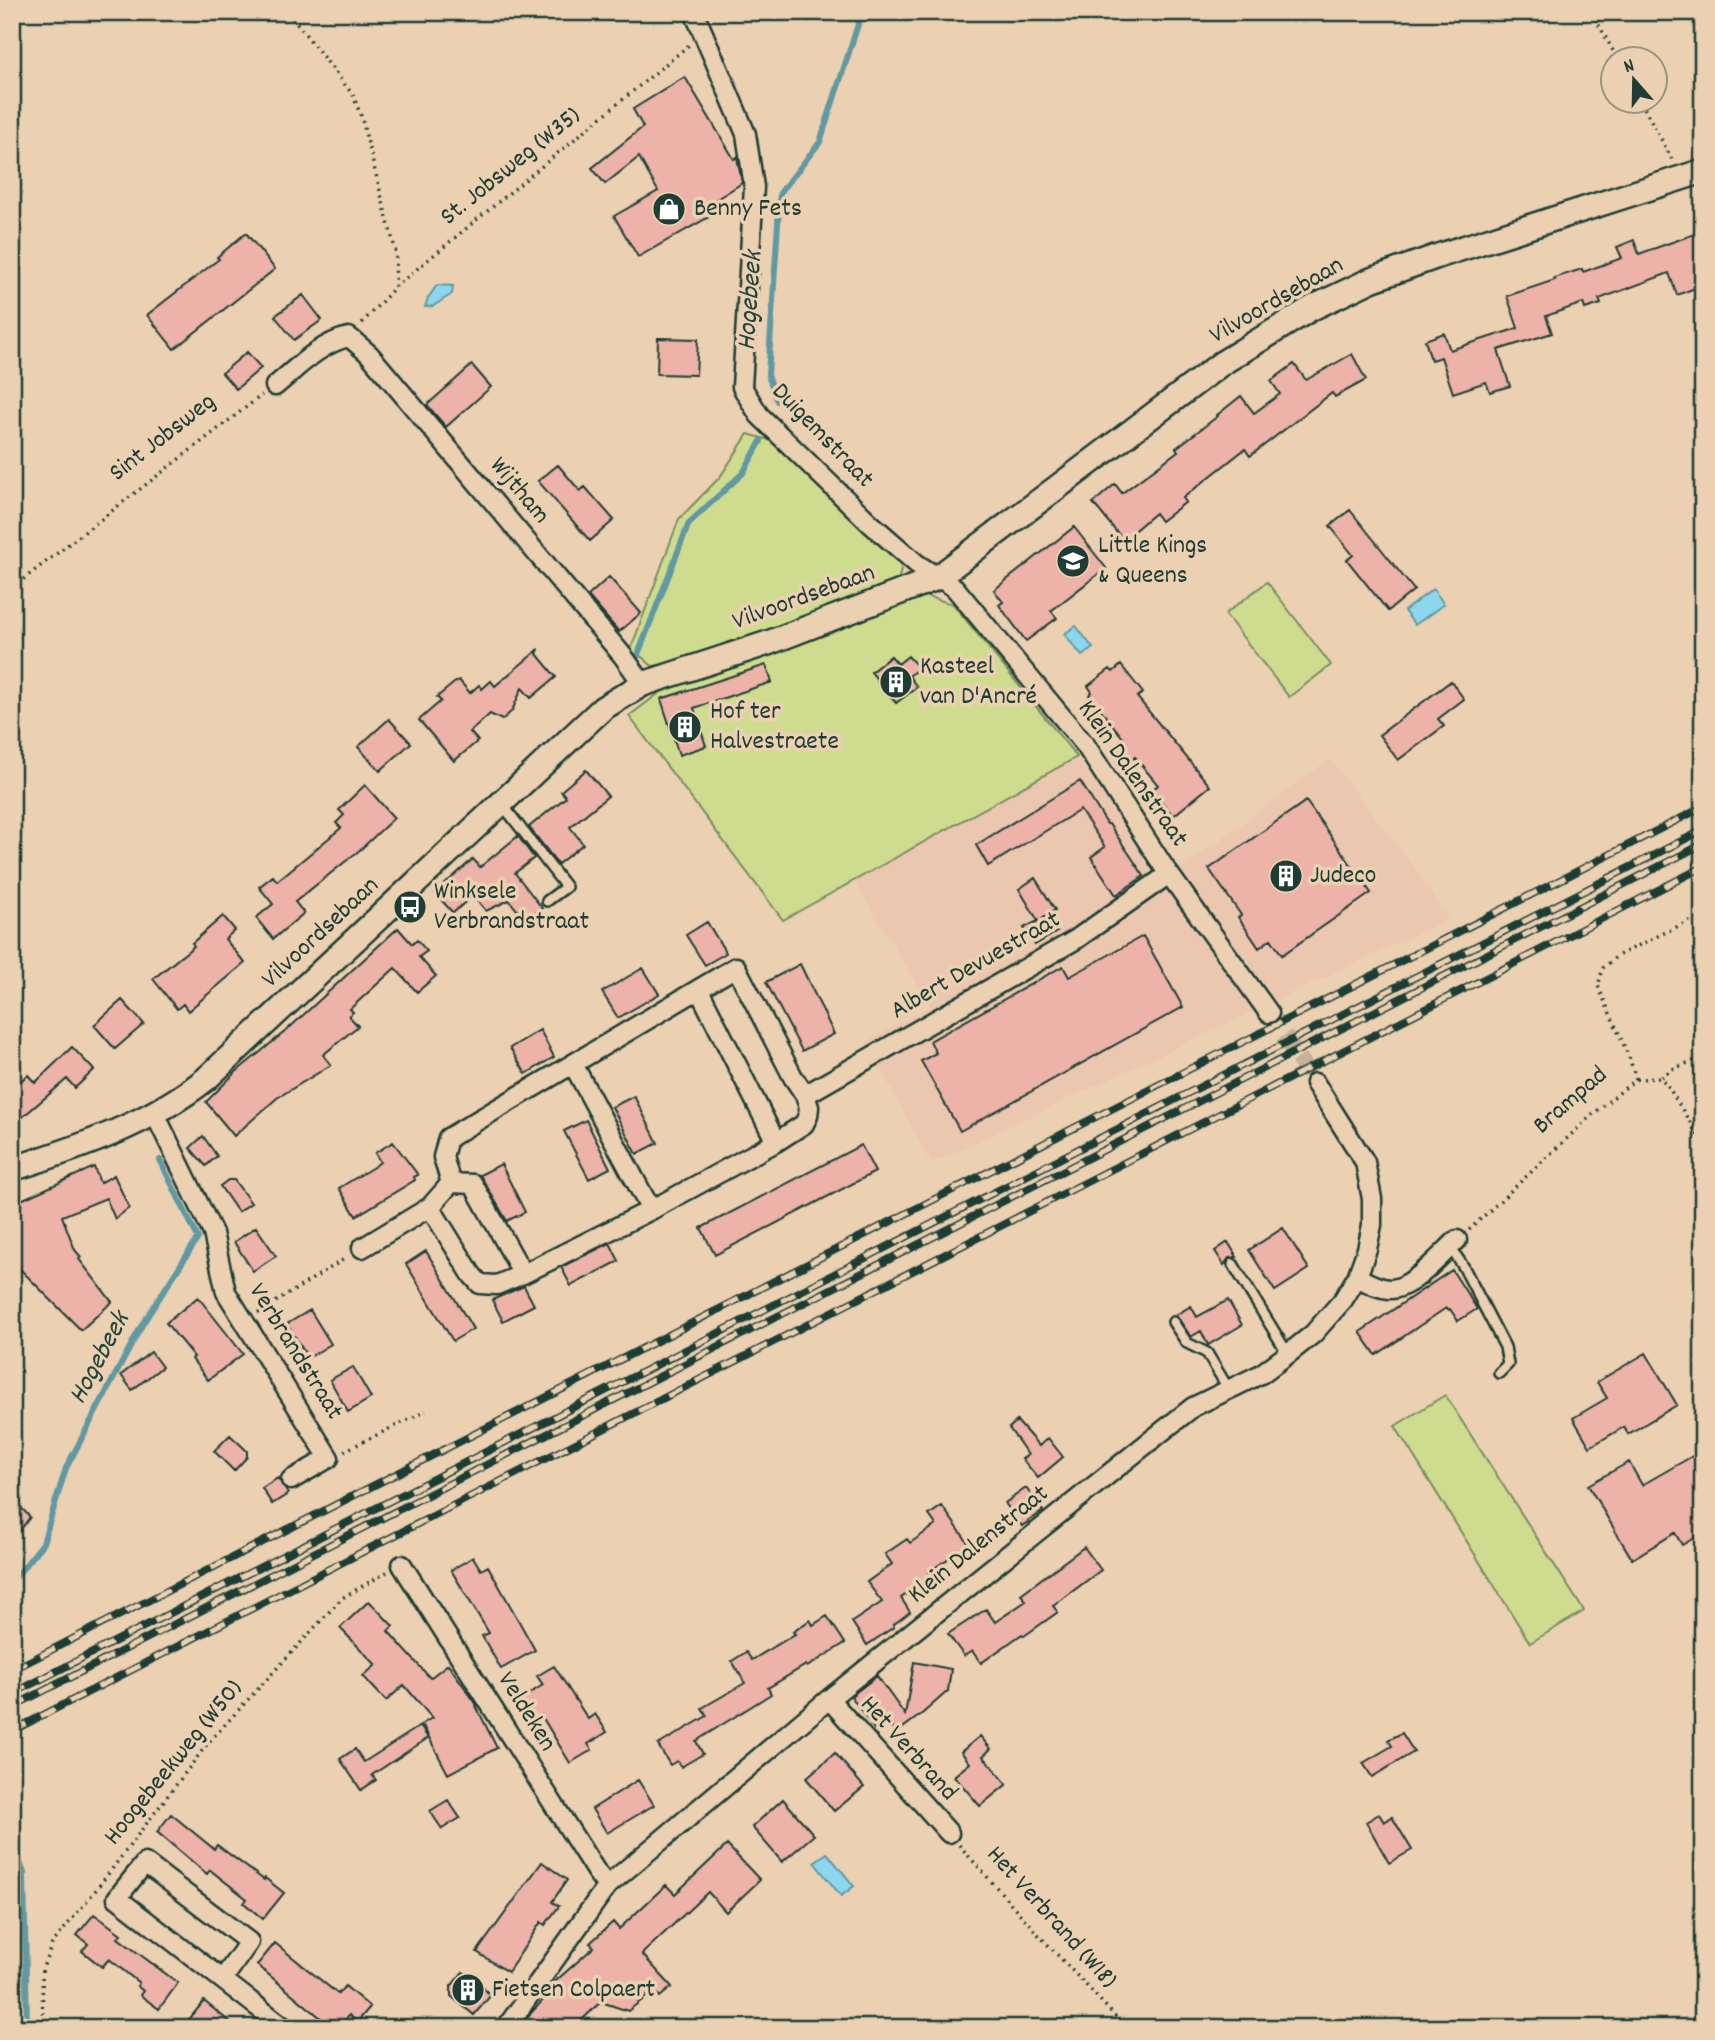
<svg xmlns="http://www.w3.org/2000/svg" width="1715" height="2040" font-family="Dekko,sans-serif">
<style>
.built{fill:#ecc7af}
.green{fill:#cfdc8f;stroke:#778c62;stroke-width:2}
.water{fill:#8cd7ed;stroke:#6099a3;stroke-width:2}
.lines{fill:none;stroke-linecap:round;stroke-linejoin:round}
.stream{stroke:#6099a3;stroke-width:6}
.building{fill:#edb2a8;stroke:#1f3d34;stroke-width:2}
.minor-tunnel{stroke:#c2b399;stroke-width:18;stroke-dasharray:18 9;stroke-linecap:butt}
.service-casing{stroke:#1f3d34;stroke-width:14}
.minor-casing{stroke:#1f3d34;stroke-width:23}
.tertiary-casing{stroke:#1f3d34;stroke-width:28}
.path{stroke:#1f3d34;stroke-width:3.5;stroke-dasharray:2 5;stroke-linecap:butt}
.service{stroke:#ebd0b2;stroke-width:9}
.minor{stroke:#ebd0b2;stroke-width:18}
.tertiary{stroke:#ebd0b2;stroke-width:23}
.rail-casing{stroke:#1f3d34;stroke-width:8}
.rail{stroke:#ebd0b2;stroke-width:5;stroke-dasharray:16;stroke-linecap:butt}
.labels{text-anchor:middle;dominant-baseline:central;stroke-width:7;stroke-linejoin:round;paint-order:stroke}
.street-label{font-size:26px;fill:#1f3d34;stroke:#ebd0b2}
.poi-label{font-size:26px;fill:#1f3d34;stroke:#ebd0b2;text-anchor:start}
.water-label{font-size:28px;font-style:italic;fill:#24453d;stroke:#ebd0b2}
</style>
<rect width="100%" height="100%" fill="#ebd0b2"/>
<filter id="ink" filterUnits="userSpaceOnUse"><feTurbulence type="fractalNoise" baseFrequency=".0143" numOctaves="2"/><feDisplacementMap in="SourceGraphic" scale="14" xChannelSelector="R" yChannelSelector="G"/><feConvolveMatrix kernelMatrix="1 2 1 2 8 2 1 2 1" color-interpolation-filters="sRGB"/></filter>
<g filter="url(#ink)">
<path class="built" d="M1077,757L1163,878L1183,867L1330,759L1413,866L1448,919L931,1163L866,1042L930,1006L854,881Z"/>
<path class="green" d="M748,434L773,441L902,565L898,582L773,631L665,664L652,666L642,657L629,654L679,519L720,477Z
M1267,582L1331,665L1289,697L1225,614Z
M919,594L953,604L1077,757L783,920L629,716L662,691Z
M1445,1395L1584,1611L1530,1643L1395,1426Z"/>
<path class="water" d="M437,285L453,286L452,294L433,306L425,307L428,298Z
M1433,589L1444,604L1415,625L1404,611Z
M1076,626L1093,648L1082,656L1064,634Z
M827,1853L854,1886L841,1896L814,1862Z"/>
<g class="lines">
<path class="stream" d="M777,401L768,375L780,193L820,142L862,12
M637,657L689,523L743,473L761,441
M12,1582L43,1543L66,1468L143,1323L198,1238L160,1160
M12,1842L24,1873L27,2028"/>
</g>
<path class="building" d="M685,77L734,159L737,157L742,183L709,204L714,214L638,257L614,216L658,191L639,157L605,184L592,168L643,127L633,109Z
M1703,231V285L1677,295L1669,273L1599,299L1601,304L1585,309L1583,303L1546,316L1552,333L1498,350L1510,386L1490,392L1486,382L1453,393L1441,357L1431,360L1425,340L1444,333L1450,350L1518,328L1507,296L1555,280L1554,278L1582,269L1583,272L1622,258L1617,247L1634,240L1639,254Z
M246,233L275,269L174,349L147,315L219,259L217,257Z
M303,295L322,320L294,340L275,316Z
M658,338L698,339L696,375L657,374Z
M247,352L261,368L236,389L222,373Z
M1352,354L1366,380L1335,397L1332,393L1250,456L1245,449L1183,498L1186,502L1161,521L1155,513L1123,540L1093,503L1115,484L1122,493L1178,451L1176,448L1218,416L1217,415L1241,396L1254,413L1280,394L1271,381L1294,364L1306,380Z
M472,365L491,387L446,427L427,405Z
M558,465L580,491L585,487L614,520L590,541L538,481Z
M1350,510L1414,590L1388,611L1347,560L1353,555L1330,526Z
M1074,527L1106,568L1051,611L1057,618L1026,641L999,605L1003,602L994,590Z
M609,577L641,613L619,632L588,596Z
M539,649L537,654L556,677L531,698L522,688L512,711L502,720L490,714L470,732L478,741L454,761L419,720L441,701L437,697L454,683L459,680L470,693L479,685L482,689L491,681L495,686Z
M891,656L898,664L908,656L919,668L909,676L917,687L896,703L871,672Z
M766,665L772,682L694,708L706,746L679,755L661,699Z
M1121,665L1143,693L1137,697L1210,786L1173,816L1152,790L1158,785L1135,757L1130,761L1120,749L1127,743L1089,695L1092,692L1088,686L1110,669L1113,672Z
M1451,681L1464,699L1438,719L1444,726L1398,760L1379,735Z
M389,719L411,743L380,771L358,747Z
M586,770L608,796L570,827L583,844L558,864L529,827L566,797L561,791Z
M1080,781L1107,824H1109L1144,876L1116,895L1091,857L1105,847L1080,810L988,866L976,845Z
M365,785L394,818L361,849L295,902L304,913L273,939L256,918L273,904L259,887L273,876L277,881L341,828L336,823L344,815L339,810Z
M1306,801L1371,893L1282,955L1271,939L1259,948L1238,917L1241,915L1209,869Z
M518,836L534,858L515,873L542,908L525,920L509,900L486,911L473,895L453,913L435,893L473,859L480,867Z
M1035,878L1055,910L1042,919L1048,916L1057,932L1035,945L1024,928L1038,921L1019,889Z
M223,916L235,930L225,939L245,963L188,1011L183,1004L177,1009L153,979L194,946L192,943Z
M707,922L726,953L705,965L686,935Z
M398,928L412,944L417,940L427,951L419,957L436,976L417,992L395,968L350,1009L353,1012L349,1016L358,1026L323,1055L331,1065L277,1098L234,1136L206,1102L236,1072L287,1030Z
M1143,936L1183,1007L960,1131L921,1061L936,1053L930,1041L1063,966L1069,977Z
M800,964L834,1034L802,1051L766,982Z
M643,968L659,994L618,1018L602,992Z
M122,1000L144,1024L115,1049L94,1025Z
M540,1030L554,1057L526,1074L510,1048Z
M72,1047L94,1070L75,1088L67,1079L19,1120L12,1112V1088L28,1075L35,1083Z
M634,1096L658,1143L637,1154L612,1107Z
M586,1120L610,1168L589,1179L564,1131Z
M203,1136L217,1156L206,1166L190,1148Z
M393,1142L418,1175L414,1177L415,1180L356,1216L339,1188L375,1166L380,1162L375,1153Z
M861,1145L875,1172L715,1255L701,1228Z
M501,1164L525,1212L507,1221L480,1175Z
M94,1167L100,1183L114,1175L129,1208L115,1219L106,1198L62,1216L75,1250L81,1257L79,1259L112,1302L81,1330L12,1261V1204Z
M228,1180H234L251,1203L238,1212L220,1186Z
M256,1227L276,1256L253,1271L234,1242Z
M1283,1228L1309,1269L1275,1291L1249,1250Z
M1228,1242L1237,1257L1229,1258L1224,1265L1215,1251Z
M610,1243L619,1261L571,1286L561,1267Z
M426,1251L473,1329L453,1341L406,1264Z
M1452,1270L1477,1309L1458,1321L1450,1309L1448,1310L1446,1308L1376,1355L1360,1332Z
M524,1286L534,1305L503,1321L492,1300Z
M198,1297L243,1354L208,1380L192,1359L194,1357L166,1323Z
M1228,1300L1242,1325L1208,1345L1201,1331L1191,1337L1176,1315L1191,1306L1197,1317Z
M310,1310L331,1344L308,1358L287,1324Z
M151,1352L162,1367L132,1390L121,1375Z
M1646,1353L1677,1405L1628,1434L1624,1427L1590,1447L1573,1418L1607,1398L1597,1382Z
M353,1367L371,1398L348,1412L330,1380Z
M1017,1421L1039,1446L1048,1438L1063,1457L1038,1478L1022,1459L1028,1455L1009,1428Z
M230,1435L247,1451V1457L234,1471L214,1451Z
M1696,1454L1703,1466V1533L1682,1545L1675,1533L1632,1559L1588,1485L1629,1462L1642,1485Z
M278,1478L288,1494L272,1504L262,1488Z
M1026,1488L1043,1511L1022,1526L1005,1503Z
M12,1498L30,1517L12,1541Z
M942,1506L969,1544L929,1572L932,1576L901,1598L910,1612L893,1625L894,1627L867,1645L852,1622L882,1602L867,1582L892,1564L885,1554L907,1539L910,1543L936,1525L929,1515Z
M1084,1547L1101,1570L1053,1606L1058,1612L1024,1636L1022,1634L981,1663L972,1651L964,1656L948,1634L986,1609L995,1622L1026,1601L1021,1594Z
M473,1557L481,1570L488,1566L535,1650L501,1669L482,1636L489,1633L451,1570Z
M369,1601L393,1626L388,1631L430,1678L448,1664L477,1705L476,1706L497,1748L448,1774L422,1724L432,1718L404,1685L386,1701L363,1676L376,1665L340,1628Z
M827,1616L845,1643L807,1667L806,1665L768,1688L771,1694L696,1741L703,1754L681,1767L677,1761L670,1765L658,1745L707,1716L702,1708L745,1683L732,1661L746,1652L752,1660L795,1634L793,1632L810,1620L813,1625Z
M914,1662L951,1669L948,1691L923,1713L896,1733L886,1719L874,1729L851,1696L877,1676L905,1715Z
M554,1666L588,1719L595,1714L607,1732L588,1744L592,1750L570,1763L541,1715L535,1719L522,1698L543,1685L537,1676Z
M420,1726L428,1738L372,1775L376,1780L361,1790L340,1759L355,1749L364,1762Z
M1402,1733L1414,1752L1372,1777L1363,1763L1392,1746L1388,1740Z
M980,1736L991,1749L983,1756L1007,1784L980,1806L954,1776L970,1763L961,1752Z
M835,1753L864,1787L834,1811L806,1778Z
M638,1780L654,1805L607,1833L592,1809Z
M783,1799L814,1835L782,1862L752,1827Z
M448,1800L460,1818L442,1829L430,1811Z
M171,1814L214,1849L217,1845L264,1880L265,1878L284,1893L263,1919L244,1903L247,1899L210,1870L207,1874L157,1832Z
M1379,1814L1384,1822L1392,1817L1412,1850L1389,1863L1366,1822Z
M727,1845L760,1880L726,1912L708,1892L642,1954L672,1987L660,1997L654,1991L628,2011L601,2002L573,2028H520L530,2014L547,1996L545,1993L549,1987L594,1947L590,1943L613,1922L619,1929L666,1885L675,1894Z
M542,1862L567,1880L552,1902L559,1906L545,1925L541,1922L508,1972L477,1952Z
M94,1914L121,1934L118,1938L178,1983L159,2009L140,1995L143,1991L137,1986L139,1983L109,1959L102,1967L82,1951L88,1944L77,1935Z
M275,1943L338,1994L345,1986L370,2007L357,2022L349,2015L339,2028H333L257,1965Z
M463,1972L491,1995L474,2015L451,1996V1986Z
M204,2001L237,2028H182Z"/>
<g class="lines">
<path class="minor-tunnel" d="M1269,1013L1315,1083"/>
<defs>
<path id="service" d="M502,804L566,887L547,901
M1450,1247L1463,1266L1505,1347L1508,1364L1499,1373
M1233,1264L1288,1354
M1173,1322L1187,1343L1207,1353L1229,1390"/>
<path id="minor" d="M694,12L746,134L754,187L742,387L759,415L871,524L917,564L955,588L1086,746L1164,867L1269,1013
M275,386C297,368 320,343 349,337L369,354L623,656L643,684
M699,990L776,1142
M573,1064L651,1210
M805,1095L1075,940L1169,874
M155,1114L213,1233L226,1292L329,1458L291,1480
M451,1183L473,1184L523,1274
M362,1248L430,1207L451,1183L443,1157L448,1138L736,967L793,1077L805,1095L809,1107L808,1116L804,1124L776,1142L651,1210L523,1274L497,1285L480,1284L472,1275L430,1207
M1357,1277C1367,1282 1377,1288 1389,1289C1410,1291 1442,1254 1457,1240
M402,1565L597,1873L607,1886
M829,1699L949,1833
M223,1979L249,1942L145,1863L117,1898L285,2028
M506,2028L607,1886L829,1699L1135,1453L1193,1407L1261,1374L1288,1354L1313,1334L1343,1300L1357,1277L1367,1249L1372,1225V1199L1365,1162L1315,1083"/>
<path id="tertiary" d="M12,1169C81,1147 149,1124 206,1079L603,708L643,684L768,643L937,578L1222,363L1312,308L1371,280L1438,256L1703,171"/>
</defs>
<use href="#service" class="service-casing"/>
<use href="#minor" class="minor-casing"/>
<use href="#tertiary" class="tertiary-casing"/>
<path class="path" d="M288,12L353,95L361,116L396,253L395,287
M1592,12L1618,60
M1641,102L1673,161
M362,323L395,287L689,45
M12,588L262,395
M1661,1077L1673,1069L1703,1057
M1636,1079L1629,1057L1598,986L1603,968L1617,956L1703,914
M1636,1079L1660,1078L1666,1083L1703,1144
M1469,1230L1592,1115L1636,1079
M258,1313L346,1258
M344,1451L426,1411
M959,1845L1036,1932L1126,2028
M43,2028L42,1970L52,1944L99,1886L208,1743L342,1598L387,1572"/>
<use href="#service" class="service"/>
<use href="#minor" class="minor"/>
<use href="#tertiary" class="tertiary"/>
<defs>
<path id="rail" d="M12,1670L1703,807
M12,1694L1703,830
M12,1707L1703,844
M12,1731L1703,867"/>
</defs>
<use href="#rail" class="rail-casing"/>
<use href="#rail" class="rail"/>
</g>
</g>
<defs>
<symbol id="shop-disc" viewBox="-11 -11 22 22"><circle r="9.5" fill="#1f3d34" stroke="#ebd0b2"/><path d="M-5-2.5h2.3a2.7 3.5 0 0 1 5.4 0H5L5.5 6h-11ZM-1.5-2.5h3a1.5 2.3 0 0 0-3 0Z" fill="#fff"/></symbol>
<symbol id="school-disc" viewBox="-11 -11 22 22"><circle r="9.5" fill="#1f3d34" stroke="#ebd0b2"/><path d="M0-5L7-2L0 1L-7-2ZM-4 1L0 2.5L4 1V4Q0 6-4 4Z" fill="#fff"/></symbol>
<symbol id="building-disc" viewBox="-11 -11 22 22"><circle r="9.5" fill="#1f3d34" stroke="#ebd0b2"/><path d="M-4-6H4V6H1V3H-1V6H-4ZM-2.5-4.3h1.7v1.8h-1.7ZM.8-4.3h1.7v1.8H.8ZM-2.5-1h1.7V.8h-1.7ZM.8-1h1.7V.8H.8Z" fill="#fff"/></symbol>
<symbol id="bus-disc" viewBox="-11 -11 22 22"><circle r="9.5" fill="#1f3d34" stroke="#ebd0b2"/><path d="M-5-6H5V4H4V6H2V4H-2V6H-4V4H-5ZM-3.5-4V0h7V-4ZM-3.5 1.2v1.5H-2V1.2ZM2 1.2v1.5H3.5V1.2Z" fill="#fff"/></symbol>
</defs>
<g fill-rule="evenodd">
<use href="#shop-disc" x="650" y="190" width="38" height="38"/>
<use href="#school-disc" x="1054" y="542" width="38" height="38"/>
<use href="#building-disc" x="877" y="663" width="38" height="38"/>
<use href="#building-disc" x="666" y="708" width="38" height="38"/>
<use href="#building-disc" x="1267" y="857" width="38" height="38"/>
<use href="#bus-disc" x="391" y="888" width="38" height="38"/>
<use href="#building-disc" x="449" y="1971" width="38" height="38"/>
</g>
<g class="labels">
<g class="street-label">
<text transform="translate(511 167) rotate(-39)">St. Jobsweg (W35)</text>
<text transform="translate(1277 301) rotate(-30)">Vilvoordsebaan</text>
<text transform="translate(822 436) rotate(46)">Duigemstraat</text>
<text transform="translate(163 438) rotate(-38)">Sint Jobsweg</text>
<text transform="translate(519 491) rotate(50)">Wijtham</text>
<text transform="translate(804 598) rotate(-20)">Vilvoordsebaan</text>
<text transform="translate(1132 774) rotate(55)">Klein Dalenstraat</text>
<text transform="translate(321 933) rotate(-43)">Vilvoordsebaan</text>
<text transform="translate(976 966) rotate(-30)">Albert Devuestraat</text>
<text transform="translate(1571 1101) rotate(-41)">Brampad</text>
<text transform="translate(295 1352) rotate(58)">Verbrandstraat</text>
<text transform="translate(979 1545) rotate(-39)">Klein Dalenstraat</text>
<text transform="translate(526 1712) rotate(58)">Veldeken</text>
<text transform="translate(908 1749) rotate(48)">Het Verbrand</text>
<text transform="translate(174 1763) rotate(-51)">Hoogebeekweg (W50)</text>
<text transform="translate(1051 1918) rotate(48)">Het Verbrand (W18)</text>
</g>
<g class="poi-label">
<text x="694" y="209">Benny Fets</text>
<text x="1098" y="546">Little Kings<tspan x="1098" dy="30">&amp; Queens</tspan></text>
<text x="920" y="667">Kasteel<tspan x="920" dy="30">van D'Ancré</tspan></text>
<text x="710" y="712">Hof ter<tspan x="710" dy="30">Halvestraete</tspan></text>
<text x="1310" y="876">Judeco</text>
<text x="434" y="892">Winksele<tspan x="434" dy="30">Verbrandstraat</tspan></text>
<text x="492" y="1990">Fietsen Colpaert</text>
</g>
<g class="water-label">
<text transform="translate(752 301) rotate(-86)">Hogebeek</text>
<text transform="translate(101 1359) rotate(-62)">Hogebeek</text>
</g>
</g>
<rect width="1715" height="2040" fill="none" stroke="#ebd0b2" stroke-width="42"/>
<rect x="21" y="21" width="1673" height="1998" fill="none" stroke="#1f3d34" stroke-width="2.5" filter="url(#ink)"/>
<g transform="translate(1634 80) rotate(340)"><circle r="33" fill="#ebd0b2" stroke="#999580" stroke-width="2"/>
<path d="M0-5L12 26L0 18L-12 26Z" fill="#1f3d34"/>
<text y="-10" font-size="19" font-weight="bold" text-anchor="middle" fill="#1f3d34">N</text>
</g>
</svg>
